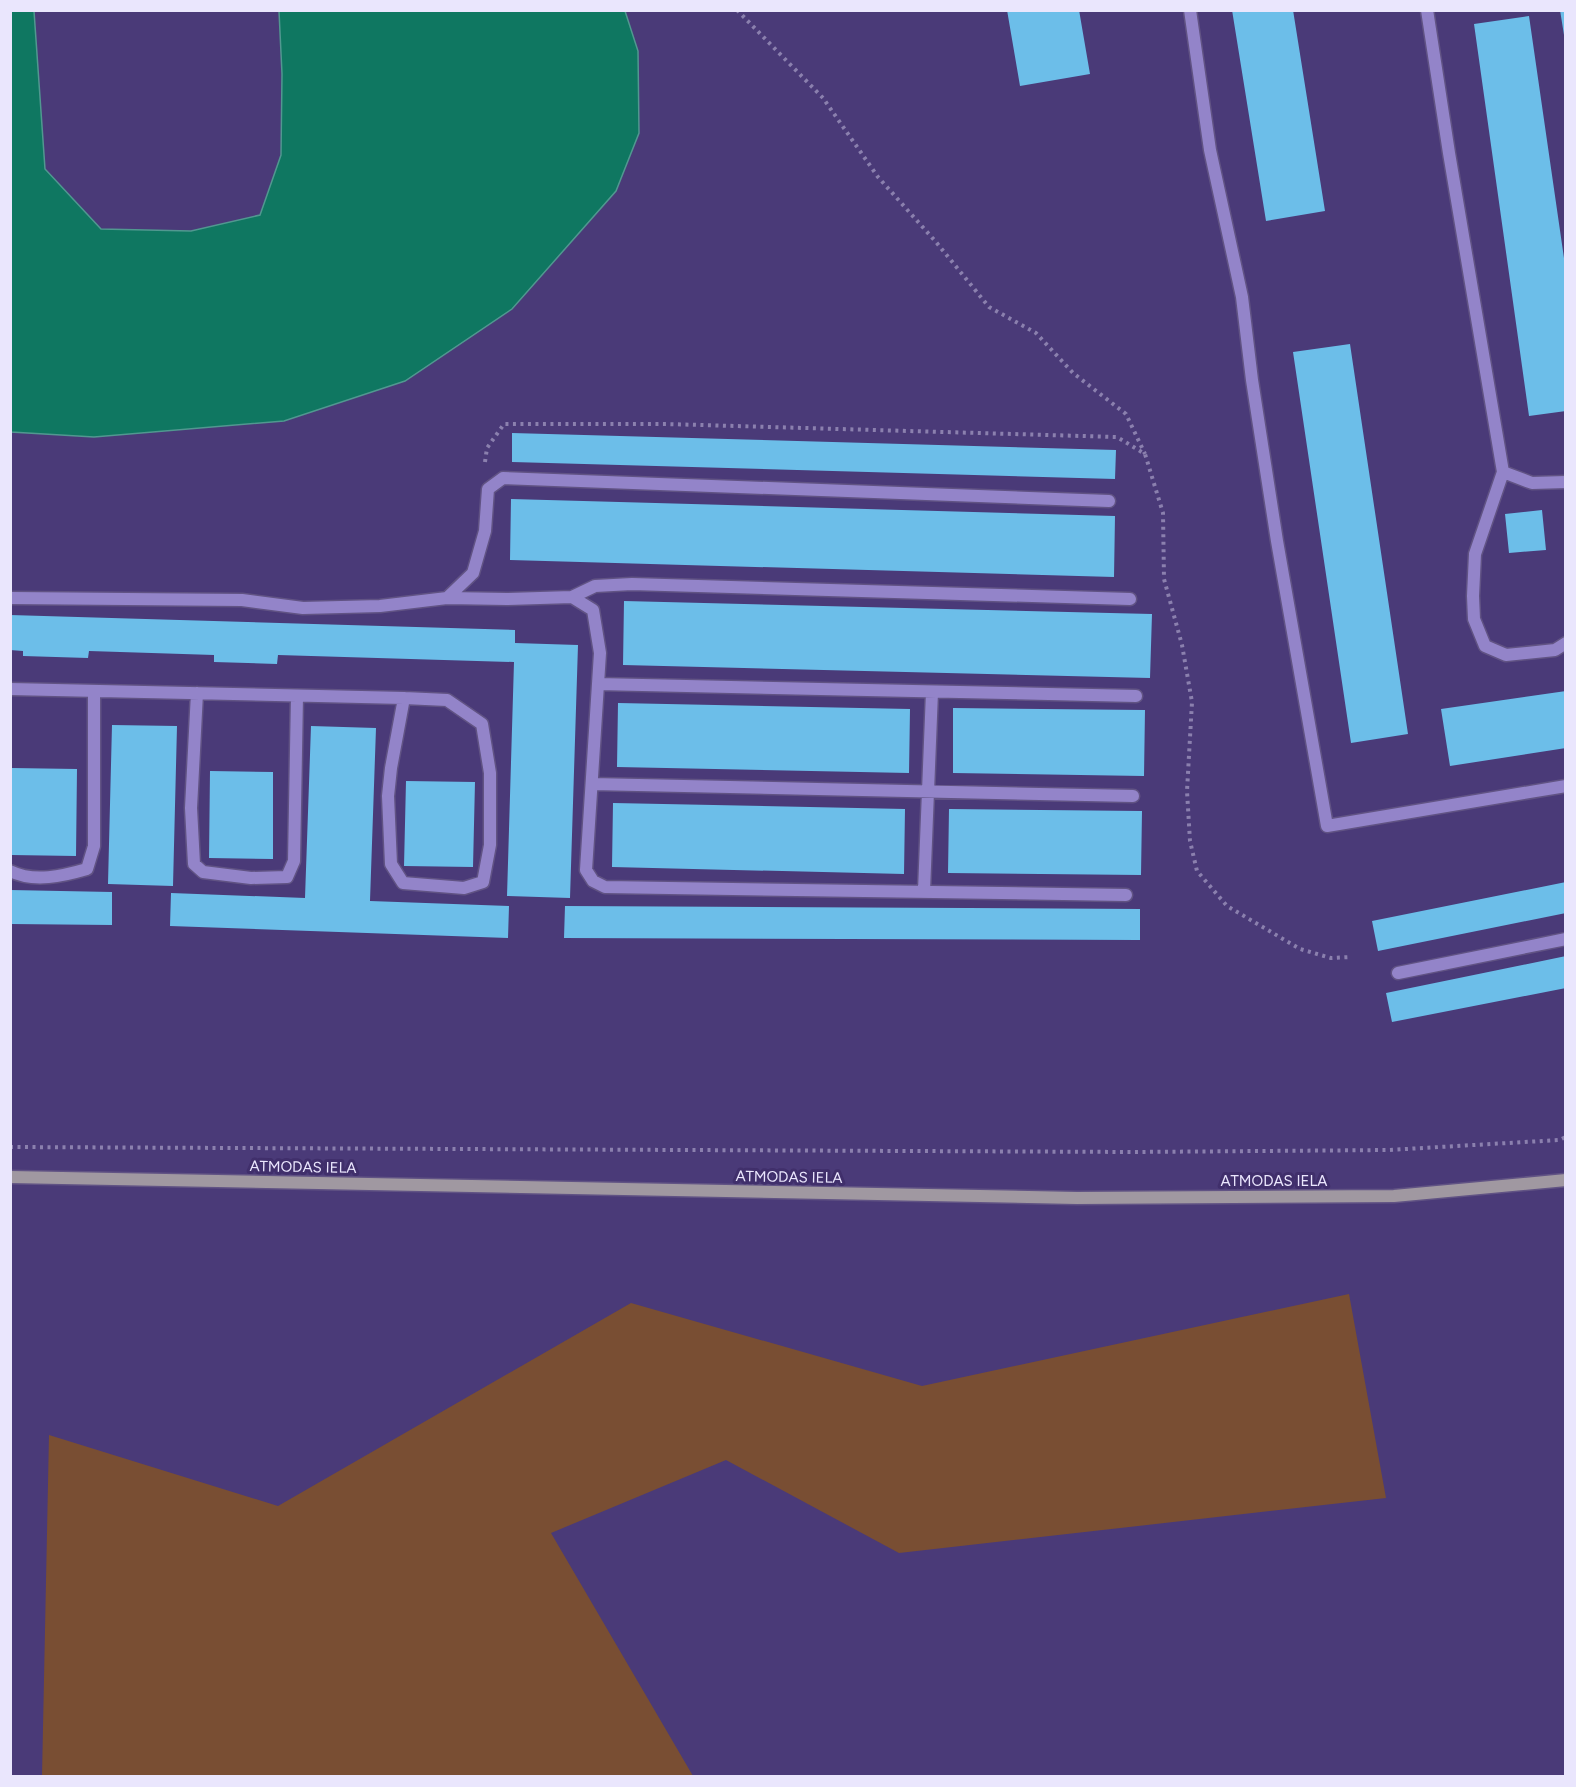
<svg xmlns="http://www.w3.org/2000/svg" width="1576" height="1787" font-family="Figtree,sans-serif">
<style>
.green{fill:#794e33}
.water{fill:#0f7761;stroke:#519890;stroke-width:1.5}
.building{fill:#6cbee9}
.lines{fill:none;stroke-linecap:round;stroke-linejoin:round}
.service-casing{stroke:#615384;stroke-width:15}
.secondary-casing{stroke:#615384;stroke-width:15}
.path{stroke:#8b80ae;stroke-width:4;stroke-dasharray:3 4.5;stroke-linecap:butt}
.service{stroke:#9384c9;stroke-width:12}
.secondary{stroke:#a098a1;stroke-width:12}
.labels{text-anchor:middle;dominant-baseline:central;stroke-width:6;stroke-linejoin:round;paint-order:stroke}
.street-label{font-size:15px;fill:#eae6fd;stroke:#402f6b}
</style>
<rect width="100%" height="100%" fill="#4a3a78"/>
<path class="green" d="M1349,1294L1386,1498L899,1553L726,1460L551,1533L693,1776H42L49,1435L278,1506L631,1303L922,1386Z"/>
<path class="water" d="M10,11H34L45,169L101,229L191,231L260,215L281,155L282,74L279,11H625L638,51L639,133L616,191L512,309L405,381L284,421L94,437L11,432Z"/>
<path class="building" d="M1007,10H1079L1090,74L1020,86Z
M1232,10H1293L1325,211L1266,221Z
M1560,10H1566V35H1564Z
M1529,16L1566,272V411L1529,416L1474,24Z
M1350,344L1408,734L1351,743L1293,352Z
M512,433L1116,450L1115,479L512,462Z
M511,499L1115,516L1114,577L510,560Z
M1542,510L1546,550L1509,553L1505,514Z
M624,601L1152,614L1150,678L623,665Z
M10,615L515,630V643L578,645L570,898L507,896L514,662L278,655L277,664L214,662V655L89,651L88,658L23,656V651L10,650Z
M1566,691V748L1450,766L1441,709Z
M618,703L910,709L909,773L617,767Z
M953,708L1145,710L1144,776L953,773Z
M112,725L177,726L173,886L108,884Z
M311,726L376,728L370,901L509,906L508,938L170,926L171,893L305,898Z
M12,768L77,769L76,856L11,855Z
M210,771L273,772V859L209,858Z
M406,781L475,782L473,867L404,866Z
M613,803L905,809L904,874L612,867Z
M949,809L1142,811L1141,875L948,873Z
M1566,882V913L1378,951L1372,921Z
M10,890L112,892V925L10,924Z
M565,906L1140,909V940L564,938Z
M1566,956V988L1392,1022L1386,993Z"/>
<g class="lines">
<defs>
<path id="service" d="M1190,10L1210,150L1242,297L1252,380L1277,541L1327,826L1566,786
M1427,10L1449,153L1503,472L1532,483L1566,482
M1503,472L1475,554L1473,596L1474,619L1485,646L1506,655L1555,650L1566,643
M572,597L595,586L632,584L1130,599
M10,598L242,600L303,608L380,606L447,598L473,573L485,531L488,489L503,478L1109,501
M447,598L507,599L572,597L593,610L600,653L586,870L593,881L605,887L1126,895
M598,684L1136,696
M10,689L404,698L447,700L482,724L490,773V845L483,882L464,888L403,883L391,864L388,796L391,768L404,698
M197,693L191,808L194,864L203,872L251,878L287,877L294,861L297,696
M592,784L1133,796
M10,871C34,883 63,876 87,869L94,846V691
M924,891L932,692
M1398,973L1566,939"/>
<path id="secondary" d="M10,1177L1077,1198L1394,1196L1566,1180"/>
</defs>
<use href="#service" class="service-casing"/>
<use href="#secondary" class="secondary-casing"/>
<path class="path" d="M737,10L823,98L878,177L936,242L989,307L1036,333L1073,373L1126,414L1145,454
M485,462L487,448L504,424H666L1117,437L1145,454L1163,513L1164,579L1182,645L1192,702L1187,791L1190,841L1197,871L1227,906L1300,949L1331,958L1350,957
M10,1147L1134,1152L1389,1150L1559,1140L1566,1137"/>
<use href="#service" class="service"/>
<use href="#secondary" class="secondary"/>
</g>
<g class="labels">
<g class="street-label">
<text transform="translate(303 1167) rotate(1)">ATMODAS IELA</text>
<text transform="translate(789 1177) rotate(1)">ATMODAS IELA</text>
<text x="1274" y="1181">ATMODAS IELA</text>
</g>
</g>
<rect width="1576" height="1787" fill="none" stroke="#eae6fd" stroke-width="24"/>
</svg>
